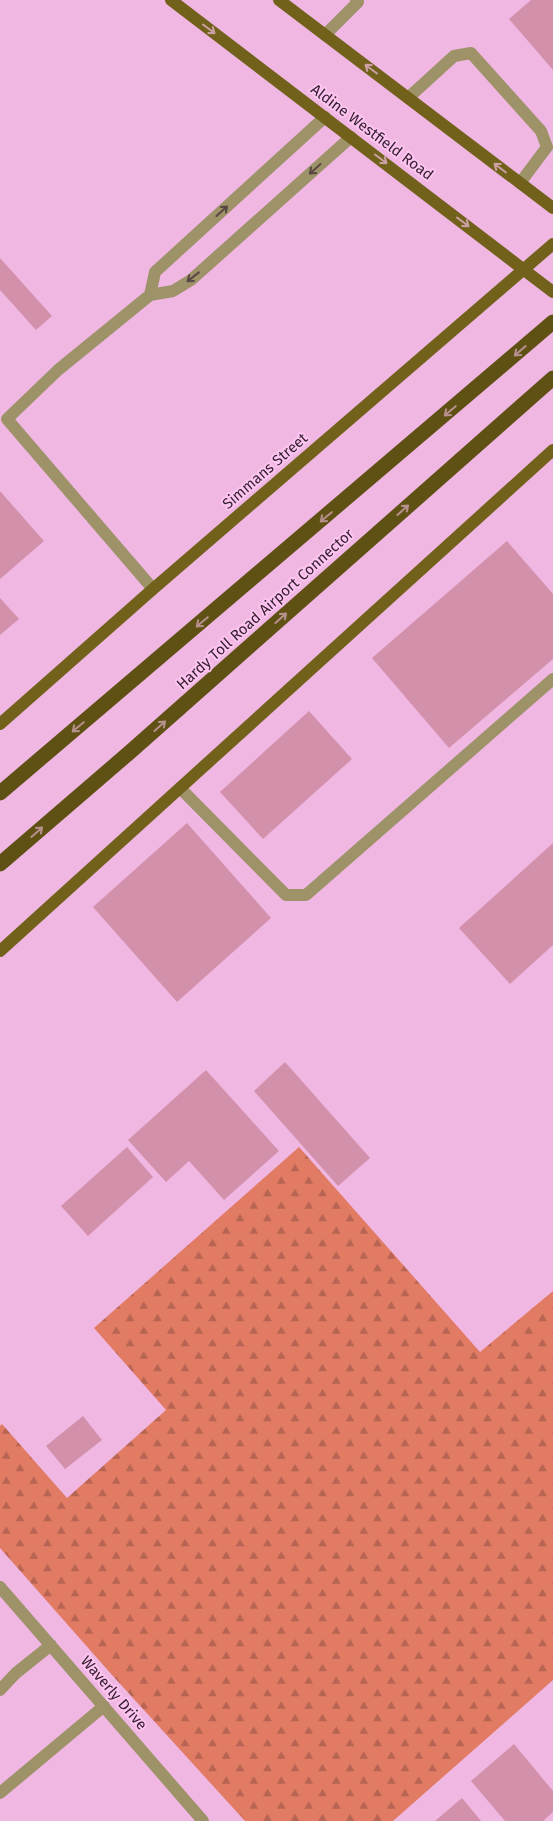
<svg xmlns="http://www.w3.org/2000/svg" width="553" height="1821" font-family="'Fira Sans',sans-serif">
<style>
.forest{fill:url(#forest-firs)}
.building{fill:#d290aa}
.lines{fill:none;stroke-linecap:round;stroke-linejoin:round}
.minor{stroke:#9e9269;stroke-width:12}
.major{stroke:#72611b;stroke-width:12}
.highway{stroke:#5f5014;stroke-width:15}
.oneway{stroke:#cca1a5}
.oneway2{stroke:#5a4845}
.oneway3{stroke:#b6908d}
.labels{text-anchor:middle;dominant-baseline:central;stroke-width:4;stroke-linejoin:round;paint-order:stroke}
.street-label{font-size:15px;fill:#352031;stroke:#fdc4f0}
</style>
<defs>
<pattern id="forest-firs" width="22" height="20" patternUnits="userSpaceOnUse" patternTransform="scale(1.25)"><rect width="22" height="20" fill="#e17b63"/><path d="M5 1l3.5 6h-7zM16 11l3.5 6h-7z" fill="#b76452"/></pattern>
</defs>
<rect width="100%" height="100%" fill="#f0b7e3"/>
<path class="forest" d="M299,1147L480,1352L553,1291V1680L393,1821H245L112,1675L0,1548V1426L2,1424L67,1498L166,1410L94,1328Z"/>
<path class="building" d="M531,0H553V70L509,19Z
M0,258L52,316L36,330L0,290Z
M0,491L44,541L0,579Z
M507,541L553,594V659L449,748L372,658Z
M0,598L19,619L0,635Z
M309,711L352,759L263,839L220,792Z
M187,823L271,918L177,1002L93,907Z
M553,843V945L510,984L459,928Z
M285,1062L370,1158L338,1186L254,1091Z
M206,1070L279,1151L224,1200L189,1161L166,1182L128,1140Z
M127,1147L153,1177L88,1236L61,1206Z
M83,1416L102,1440L65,1469L46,1446Z
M514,1744L553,1791V1812L543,1821H505L471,1781Z
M462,1798L481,1821H435Z"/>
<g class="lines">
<path class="minor" d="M325,35L358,2L356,0
M408,98L454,56L471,53L541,131L547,147L520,183
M325,117L155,272L150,295L173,291L191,280L351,137
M150,295L58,370L7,419L153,589
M180,788L286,895H306L553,679
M0,1587L203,1821
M0,1690L16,1673L51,1645
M0,1793L104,1706"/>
<path class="major" d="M171,0L553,292
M279,0L553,208
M0,724L153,589L553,244
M0,951L553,450"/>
<path class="highway" d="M0,793L553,322
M0,864L130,752L553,378"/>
</g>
<defs><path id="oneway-shaft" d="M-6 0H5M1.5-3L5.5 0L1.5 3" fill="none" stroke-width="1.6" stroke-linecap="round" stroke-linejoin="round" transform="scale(1.25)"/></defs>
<g class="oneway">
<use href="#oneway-shaft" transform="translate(209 29) rotate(37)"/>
<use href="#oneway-shaft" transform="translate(371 69) rotate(-143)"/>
<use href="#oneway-shaft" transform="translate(381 159) rotate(37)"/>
<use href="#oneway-shaft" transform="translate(500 168) rotate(-143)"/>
<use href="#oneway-shaft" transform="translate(463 222) rotate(37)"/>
</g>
<g class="oneway2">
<use href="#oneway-shaft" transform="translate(315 169) rotate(138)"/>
<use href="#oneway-shaft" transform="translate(222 211) rotate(-42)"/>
<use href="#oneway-shaft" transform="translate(193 277) rotate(142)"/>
</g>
<g class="oneway3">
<use href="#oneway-shaft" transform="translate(520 351) rotate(139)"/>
<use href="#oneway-shaft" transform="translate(450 411) rotate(140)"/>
<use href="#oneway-shaft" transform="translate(403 510) rotate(-42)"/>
<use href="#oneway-shaft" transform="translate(326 517) rotate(140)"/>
<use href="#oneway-shaft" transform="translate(281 618) rotate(-42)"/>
<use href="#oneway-shaft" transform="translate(202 622) rotate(140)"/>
<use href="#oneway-shaft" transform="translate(160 726) rotate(-42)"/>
<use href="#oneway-shaft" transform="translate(78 727) rotate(140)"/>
<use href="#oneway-shaft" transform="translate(37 832) rotate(-41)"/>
</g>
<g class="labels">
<g class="street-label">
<text transform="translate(372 132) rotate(37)">Aldine Westfield Road</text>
<text transform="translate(265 471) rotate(-41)">Simmans Street</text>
<text transform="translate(265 609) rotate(-42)">Hardy Toll Road Airport Connector</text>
<text transform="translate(114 1693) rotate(49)">Waverly Drive</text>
</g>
</g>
</svg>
